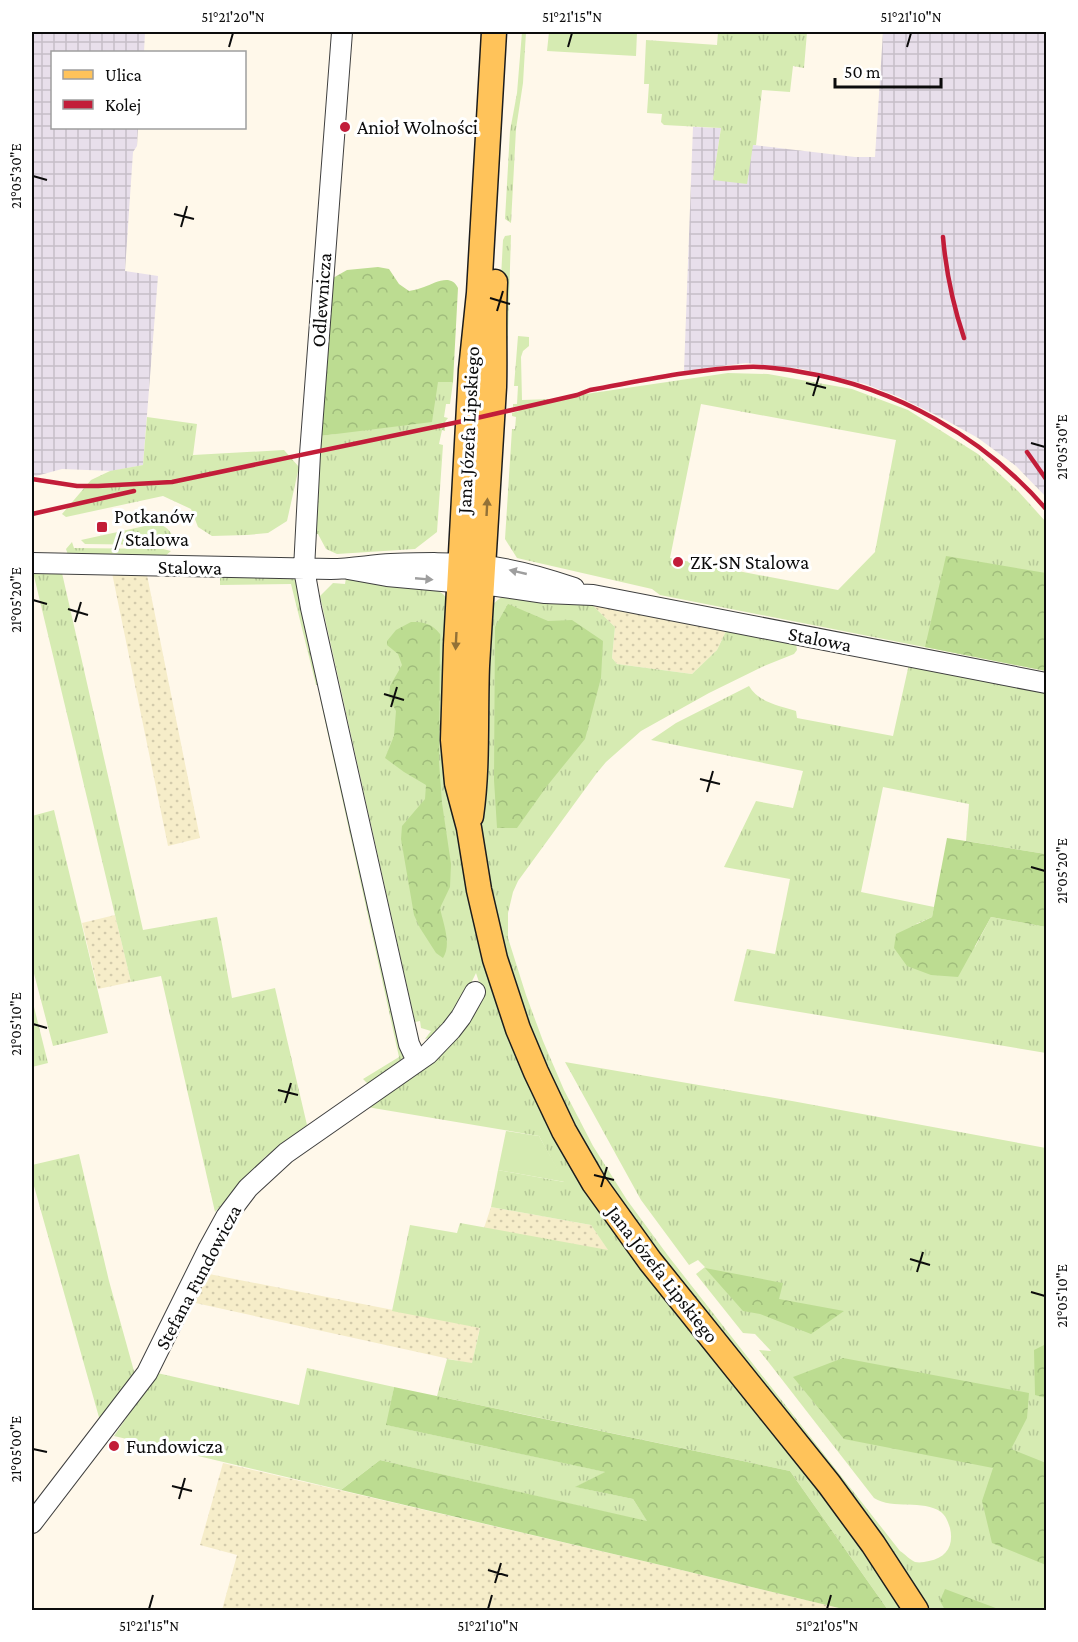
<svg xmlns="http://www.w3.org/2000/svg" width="1078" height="1642" font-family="'Crimson Pro',serif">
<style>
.industrial{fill:url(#industrial-grid)}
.farmland{fill:url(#farmland-dots)}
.grass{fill:url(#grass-tufts);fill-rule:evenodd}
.forest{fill:url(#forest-crowns)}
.garden{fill:#d6ebb2}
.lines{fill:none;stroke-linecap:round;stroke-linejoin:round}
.minor-casing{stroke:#3f3f3f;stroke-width:22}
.major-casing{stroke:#1d1d1d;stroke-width:27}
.minor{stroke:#fff;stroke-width:20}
.major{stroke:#ffc35a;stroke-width:24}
.rail{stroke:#c21d39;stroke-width:4.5}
.oneway{fill:#927137}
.oneway2{fill:#9e9e9e}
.ticks{fill:none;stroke:#0c0c0c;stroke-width:2}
.poi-dot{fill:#c21d39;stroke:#fff;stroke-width:2}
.labels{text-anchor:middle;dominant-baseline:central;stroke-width:6;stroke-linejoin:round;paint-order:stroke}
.poi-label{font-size:20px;fill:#0c0c0c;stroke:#fff;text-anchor:start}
.street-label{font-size:20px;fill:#0c0c0c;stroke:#fff}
.neatline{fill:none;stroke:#0c0c0c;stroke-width:2}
.ticks-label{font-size:15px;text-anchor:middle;fill:#0c0c0c}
</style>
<defs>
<pattern id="industrial-grid" width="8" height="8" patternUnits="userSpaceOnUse" patternTransform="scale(1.5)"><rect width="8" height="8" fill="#e8dfeb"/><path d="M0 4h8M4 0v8" fill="none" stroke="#c6bec8"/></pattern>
<pattern id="farmland-dots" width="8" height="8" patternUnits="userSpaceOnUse" patternTransform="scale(1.5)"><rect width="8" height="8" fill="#f6edc9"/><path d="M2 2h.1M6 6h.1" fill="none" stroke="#d2caab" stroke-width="1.8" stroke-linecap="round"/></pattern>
<pattern id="grass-tufts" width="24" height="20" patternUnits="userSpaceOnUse" patternTransform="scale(1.5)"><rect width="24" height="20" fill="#d6ebb2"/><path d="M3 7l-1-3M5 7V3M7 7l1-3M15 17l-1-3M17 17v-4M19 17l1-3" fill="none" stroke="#b6c898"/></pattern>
<pattern id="forest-crowns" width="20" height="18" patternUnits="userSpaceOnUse" patternTransform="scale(1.5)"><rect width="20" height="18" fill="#bcdc91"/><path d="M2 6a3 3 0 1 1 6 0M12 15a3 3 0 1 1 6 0" fill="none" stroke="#a0bc7c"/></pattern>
</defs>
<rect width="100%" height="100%" fill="#fff8ea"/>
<path class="industrial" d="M32,32H145L144,52H52V128H138L137,146L133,152L125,271L158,276L143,465L112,471L62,469L36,476L32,475Z
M883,32H1046V497L1016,466L978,438L942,418L899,397L865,384L802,369L746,363L684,371L693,127L721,128L713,180L753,145L855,157H875Z"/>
<path class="farmland" d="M112,573L147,575L200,838L168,846Z
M590,603L727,629L717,650L692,674L617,664L612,658L615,627Z
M115,915L131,982L98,989L82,923Z
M491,1207L591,1225L609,1251L484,1228Z
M204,1273L480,1327L472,1364L191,1302Z
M223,1463L669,1567L847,1610H222L237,1555L200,1545Z"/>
<path class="grass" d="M522,32H526L523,83L516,129L511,223L505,219L510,131L517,93Z
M718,32H807L804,68L793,66L790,92L762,90L756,145H753L747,184L713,180L721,128L664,125L661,122L662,114L647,113L649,84H644L646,40L717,45Z
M511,235L508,331L504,406L500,296L503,240L505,236Z
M518,336L529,337V346L523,351L521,357L522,400L552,399L728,373L768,374L852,389L908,410L978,454L1018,491L1046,522V671L660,595L652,589L517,558L505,539L512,429H515L516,417L512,416V413L519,411V406L513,407V404H517L518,386H514ZM701,404L896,440L875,552L838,590L670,558Z
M438,382H453L450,404H446L444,417L448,418L445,422V431L442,430L439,444L443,445L437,532L415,549L337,554L326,549L318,534H314L320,436L335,434Z
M147,417L197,424L193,455L284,450L299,467L287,521L268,533L247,535L212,536L198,527L191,509L163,496L66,517L62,514L91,480L110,471L143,465Z
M154,524C165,524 172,531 174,541L161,545L85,544L81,540Z
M72,542L74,548L163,549L171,551L164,557L68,555L66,549Z
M33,572L62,573L143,930L217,917L232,998L275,988L307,1125L265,1157L215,1212L161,976L131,982Z
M220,576L292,577L298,580L319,685H316L291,584L220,585Z
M346,578L431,586L443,594L448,600L452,612L448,725L450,776L475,918L484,957L501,1010L525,1071L559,1141L581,1181L609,1224L701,1342L806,1471L889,1587L903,1610H888L790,1471L437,1396L447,1359L472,1363L480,1328L392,1311L410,1225L457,1233L460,1223L608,1250L591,1225L491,1207L498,1170L564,1182L539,1136L361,1106C393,1085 430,1064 455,1035C462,1027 467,1016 472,1007L476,1004L482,991L476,973L452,1022L434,1040L433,1037L425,1039L431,1031L421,1028L420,1021L415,1022L320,596L333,583L345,584Z
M510,594L590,603L615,627L612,658L617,664L692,674L717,650L727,629L796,644L797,650L794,654L764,666L709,693L641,731L606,762L596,774L518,881L513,892L508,913V938L526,995L543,1041L564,1090L593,1146L627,1200L669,1257L900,1551C905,1554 910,1560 915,1562C920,1563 924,1562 929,1561C947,1558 954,1545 950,1528C948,1522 946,1516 941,1512C923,1499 893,1510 874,1498L759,1350L771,1351L755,1334L743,1333L696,1274L705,1267L698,1260L689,1265L641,1200L565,1062L792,1101L1046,1148V1610H926L621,1205L588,1153L550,1079L519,1006L501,940L479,832L487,612C494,602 499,597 510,594Z
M909,664L1046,689V854L966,841L969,804L883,787L861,892L934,907L932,917L916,924L975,947L991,917L1046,927V1053L734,1001L747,949L775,954L790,879L724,867L756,801L793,808L803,771L651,740L676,723L749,686C758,702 780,706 796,711L797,718L893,736Z
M320,698H326L406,1059L371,1087L363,1079L399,1057Z
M54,810L108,1033L53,1046L32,966V816Z
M32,999L48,1063L32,1067Z
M79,1154L109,1281L137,1382L102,1428L32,1179V1165Z
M307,1368L394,1387L387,1425L606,1472L576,1487L633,1499L648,1522L380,1460L341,1490L114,1436L157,1373L299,1405Z"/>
<path class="forest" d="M378,267L389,269L399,284L409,291C414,290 419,289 424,287C435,283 451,273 458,288L453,382H438L432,422L320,436L329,291L333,278L347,270Z
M946,556L1046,573V671L925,647Z
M508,604L548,621L572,620L603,641L601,678L585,739L547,786L517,828H497L494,780L495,627Z
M411,622C424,622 431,623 440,634L439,762L442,803L451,864L450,887L440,908C443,923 452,944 443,958L436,953L420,928L414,915L401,839L402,826L425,799L426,785L404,772L385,758L394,736L396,711L389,697L390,686L402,665L398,654L387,645V641L396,630Z
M947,838L1046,854V927L991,917L958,977L931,975L907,966L894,948L896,934L932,917Z
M705,1268L783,1283L779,1299L844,1311L811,1334L760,1314L743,1311Z
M1046,1344V1398L1035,1395L1034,1350Z
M843,1358L1029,1393L1027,1418L1011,1449L1046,1463V1565L992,1543L982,1501L993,1468L844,1439L793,1377Z
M394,1387L790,1471L888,1610H847L669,1567L341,1490L380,1460L647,1521L633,1499L575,1487L605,1472L386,1425Z
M945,1589L1001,1610H945L940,1601Z"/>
<path class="garden" d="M549,32H637L636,56L547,51Z
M506,1131L539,1136L565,1182L498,1170Z"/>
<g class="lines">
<defs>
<path id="minor" d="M342,32L310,454L304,569L311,608L409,1044L417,1061
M32,563L331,569C351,569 371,565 391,564C422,563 454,562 484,566C514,569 545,578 574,588
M348,569L387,576L497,586L545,593L593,595L1046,683
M32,1523L147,1373L209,1248L226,1217L248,1188L286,1153L428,1054L451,1030L461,1017L475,992"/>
<path id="major" d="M494,32L479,293L471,370L456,645L453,740L457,783L469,828L479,890L495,959L518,1029L536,1072L564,1131L594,1183L650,1261L829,1484L873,1544L916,1610
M471,816C478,767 475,716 477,666C482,573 489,480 494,387C495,352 493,317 495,282"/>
</defs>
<use href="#minor" class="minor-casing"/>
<use href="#major" class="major-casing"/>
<use href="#minor" class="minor"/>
<use href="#major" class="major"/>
<path class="rail" d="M943,237C946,272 953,305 964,338
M1027,452L1046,479
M32,479L77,486H98L172,482L468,420L577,395L590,390C641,381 695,369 747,367C765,366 784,369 801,372C895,387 984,437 1046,509
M32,514L134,491"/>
</g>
<defs><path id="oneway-solid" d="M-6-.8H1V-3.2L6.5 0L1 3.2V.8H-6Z" transform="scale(1.5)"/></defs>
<g class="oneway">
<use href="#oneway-solid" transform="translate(487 507) rotate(-87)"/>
<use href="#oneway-solid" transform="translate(456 641) rotate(93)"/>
</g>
<g class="oneway2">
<use href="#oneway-solid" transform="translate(518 572) rotate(-167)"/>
<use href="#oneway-solid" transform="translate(424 579) rotate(5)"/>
</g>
<path class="ticks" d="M229,47L233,33M568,47L572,33M907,47L911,33M33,176L47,180M174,214L194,219M181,227L187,206M490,298L510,304M497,311L503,291M806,383L826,388M813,396L819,376M1031,443L1045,447M33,600L47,604M68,609L88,615M75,622L81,602M384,694L404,700M391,707L397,687M700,779L720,784M707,792L713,771M1031,867L1045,871M33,1024L47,1028M278,1090L298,1095M285,1103L291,1083M594,1175L614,1180M601,1187L607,1167M910,1259L930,1265M917,1272L923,1252M1031,1292L1045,1296M33,1449L47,1452M172,1486L192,1491M179,1499L185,1478M488,1570L508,1576M495,1583L501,1563M149,1609L153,1595M488,1609L492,1595M827,1609L831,1595"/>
<g class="poi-dot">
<circle cx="345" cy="127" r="6"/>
<rect x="96" y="521" width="12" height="12" rx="3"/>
<circle cx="678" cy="562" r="6"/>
<circle cx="114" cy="1446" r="6"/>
</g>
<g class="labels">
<g class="poi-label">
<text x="357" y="127">Anioł Wolności</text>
<text x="114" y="516">Potkanów<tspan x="114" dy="23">/ Stalowa</tspan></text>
<text x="690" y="562">ZK-SN Stalowa</text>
<text x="126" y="1446">Fundowicza</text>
</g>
<g class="street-label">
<text transform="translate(321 300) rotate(-86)">Odlewnicza</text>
<text transform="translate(468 430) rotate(-87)">Jana Józefa Lipskiego</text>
<text transform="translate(190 567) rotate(1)">Stalowa</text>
<text transform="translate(820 639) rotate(11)">Stalowa</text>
<text transform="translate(663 1274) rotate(52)">Jana Józefa Lipskiego</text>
<text transform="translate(198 1277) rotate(-62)">Stefana Fundowicza</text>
</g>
</g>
<rect width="1078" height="1642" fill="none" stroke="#ffffff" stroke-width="66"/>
<rect x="51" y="51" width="195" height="78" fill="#ffffff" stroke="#9e9e9e" stroke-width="1.5"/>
<rect x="63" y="70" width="30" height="9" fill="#ffc35a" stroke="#9e9e9e" stroke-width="1.5"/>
<text x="105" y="81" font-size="18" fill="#0c0c0c">Ulica</text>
<rect x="63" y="100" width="30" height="9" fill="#c21d39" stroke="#9e9e9e" stroke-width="1.5"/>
<text x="105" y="111" font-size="18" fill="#0c0c0c">Kolej</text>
<path d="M835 78v9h106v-9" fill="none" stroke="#0c0c0c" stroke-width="3"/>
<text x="844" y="78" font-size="18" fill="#0c0c0c" stroke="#ffffff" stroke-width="4.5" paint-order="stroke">50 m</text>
<rect x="33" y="33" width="1012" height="1576" class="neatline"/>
<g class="ticks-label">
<text x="233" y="22">51°21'20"N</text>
<text x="572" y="22">51°21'15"N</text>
<text x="911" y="22">51°21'10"N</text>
<text transform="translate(16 176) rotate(-90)" y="5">21°05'30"E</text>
<text transform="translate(1062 447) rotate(-90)" y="5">21°05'30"E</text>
<text transform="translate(16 600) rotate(-90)" y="5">21°05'20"E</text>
<text transform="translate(1062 871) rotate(-90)" y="5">21°05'20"E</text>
<text transform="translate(16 1024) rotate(-90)" y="5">21°05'10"E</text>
<text transform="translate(1062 1296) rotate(-90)" y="5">21°05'10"E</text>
<text transform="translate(16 1449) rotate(-90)" y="5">21°05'00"E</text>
<text x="149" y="1631">51°21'15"N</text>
<text x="488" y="1631">51°21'10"N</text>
<text x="827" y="1631">51°21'05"N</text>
</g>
</svg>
